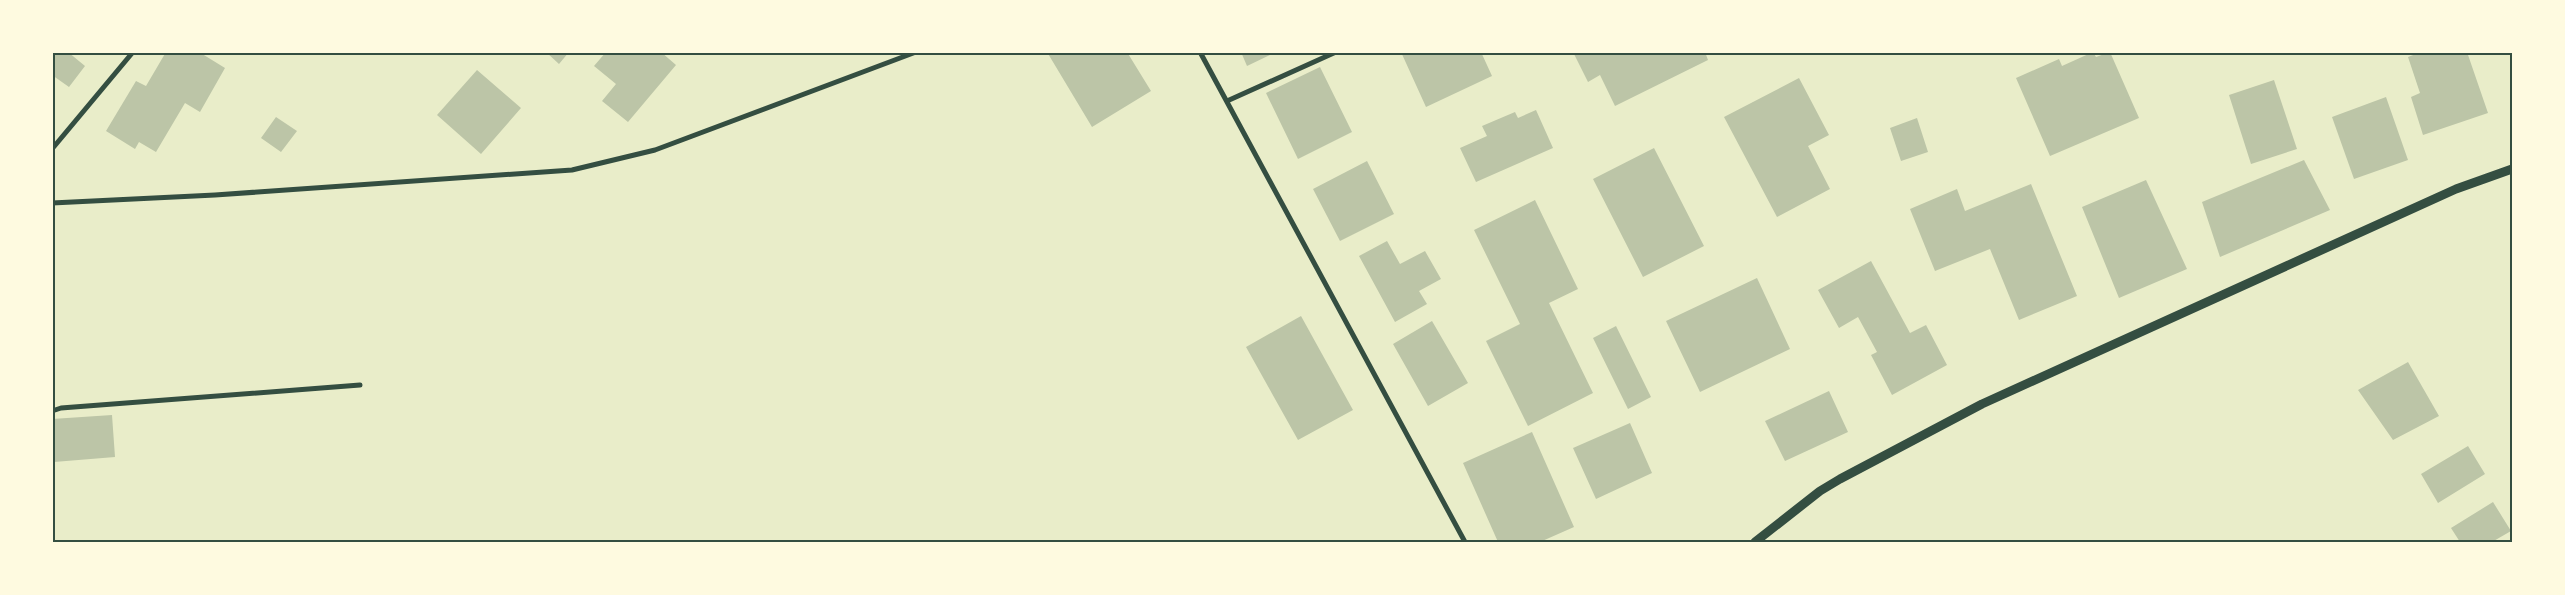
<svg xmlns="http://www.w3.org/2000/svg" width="2565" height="595" font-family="'Golos Text',sans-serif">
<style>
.building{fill:#bcc5a7}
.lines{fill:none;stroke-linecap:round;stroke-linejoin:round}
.minor{stroke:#344e41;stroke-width:5}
.tertiary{stroke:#344e41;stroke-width:9}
.neatline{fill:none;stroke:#344e41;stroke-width:2}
</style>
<rect width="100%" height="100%" fill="#e9edc9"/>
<path class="building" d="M52,52H68L85,66L69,87L52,75Z
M166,52H199L225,68L200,112L185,103L156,152L139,142L135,149L106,131L136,81L146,86Z
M546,52H569L559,64Z
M606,52H661L676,65L628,122L602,101L616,84L594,66Z
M1047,52H1127L1151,91L1092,127Z
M1241,52H1276L1247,66Z
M1401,52H1481L1492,76L1426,107Z
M1573,52H1705L1708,60L1615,106L1600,75L1588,82Z
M2093,52L2096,57L2110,52L2139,118L2050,156L2016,78L2059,59L2062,66Z
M2421,52H2467L2488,113L2423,135L2411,97L2420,93L2408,57Z
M1320,67L1352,132L1298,159L1266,93Z
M477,70L521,108L481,154L437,115Z
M1799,78L1829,135L1808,146L1830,189L1777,217L1724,117Z
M2274,80L2297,149L2251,164L2229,95Z
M2386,97L2408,160L2354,179L2332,117Z
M1536,110L1553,148L1476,182L1460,148L1487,136L1482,126L1515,112L1518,118Z
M276,117L297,131L281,152L261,138Z
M1917,118L1928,152L1901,161L1890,128Z
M1654,148L1704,246L1643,277L1593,179Z
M2304,160L2330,210L2220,257L2202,202Z
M1367,161L1394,214L1340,241L1313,189Z
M2146,180L2187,269L2119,298L2082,207Z
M2031,184L2077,296L2019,320L1990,249L1935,271L1910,209L1957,189L1965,211Z
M1535,200L1578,289L1549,303L1593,393L1528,426L1486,341L1520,324L1474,230Z
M1387,241L1400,264L1425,251L1441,279L1419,291L1427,304L1395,322L1359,256Z
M1871,261L1910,333L1926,325L1947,365L1892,395L1871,355L1877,352L1858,317L1839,328L1818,290Z
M1757,278L1790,349L1700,392L1666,321Z
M1301,316L1353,410L1298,440L1246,347Z
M1432,321L1468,383L1428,406L1393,344Z
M1616,326L1651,397L1628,409L1593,338Z
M2408,362L2439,416L2393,440L2358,390Z
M1829,391L1848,432L1785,461L1765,421Z
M112,415L115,457L54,462L52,419Z
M1630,423L1652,473L1596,499L1573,448Z
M1532,432L1574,527L1540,542H1498L1463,463Z
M2468,446L2485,474L2438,503L2421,474Z
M2493,502L2511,531L2492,542H2460L2451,528Z"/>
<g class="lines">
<path class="minor" d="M1200,52L1465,542
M1227,101L1336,52
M52,149L133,52
M52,203L215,195L572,170L655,150L916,52
M52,411L61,408L360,385"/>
<path class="tertiary" d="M1755,542L1820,491L1840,479L1982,404L2456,189L2512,169"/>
</g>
<rect width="2565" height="595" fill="none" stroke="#fefae0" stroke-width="108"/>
<rect x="54" y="54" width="2457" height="487" class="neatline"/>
</svg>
